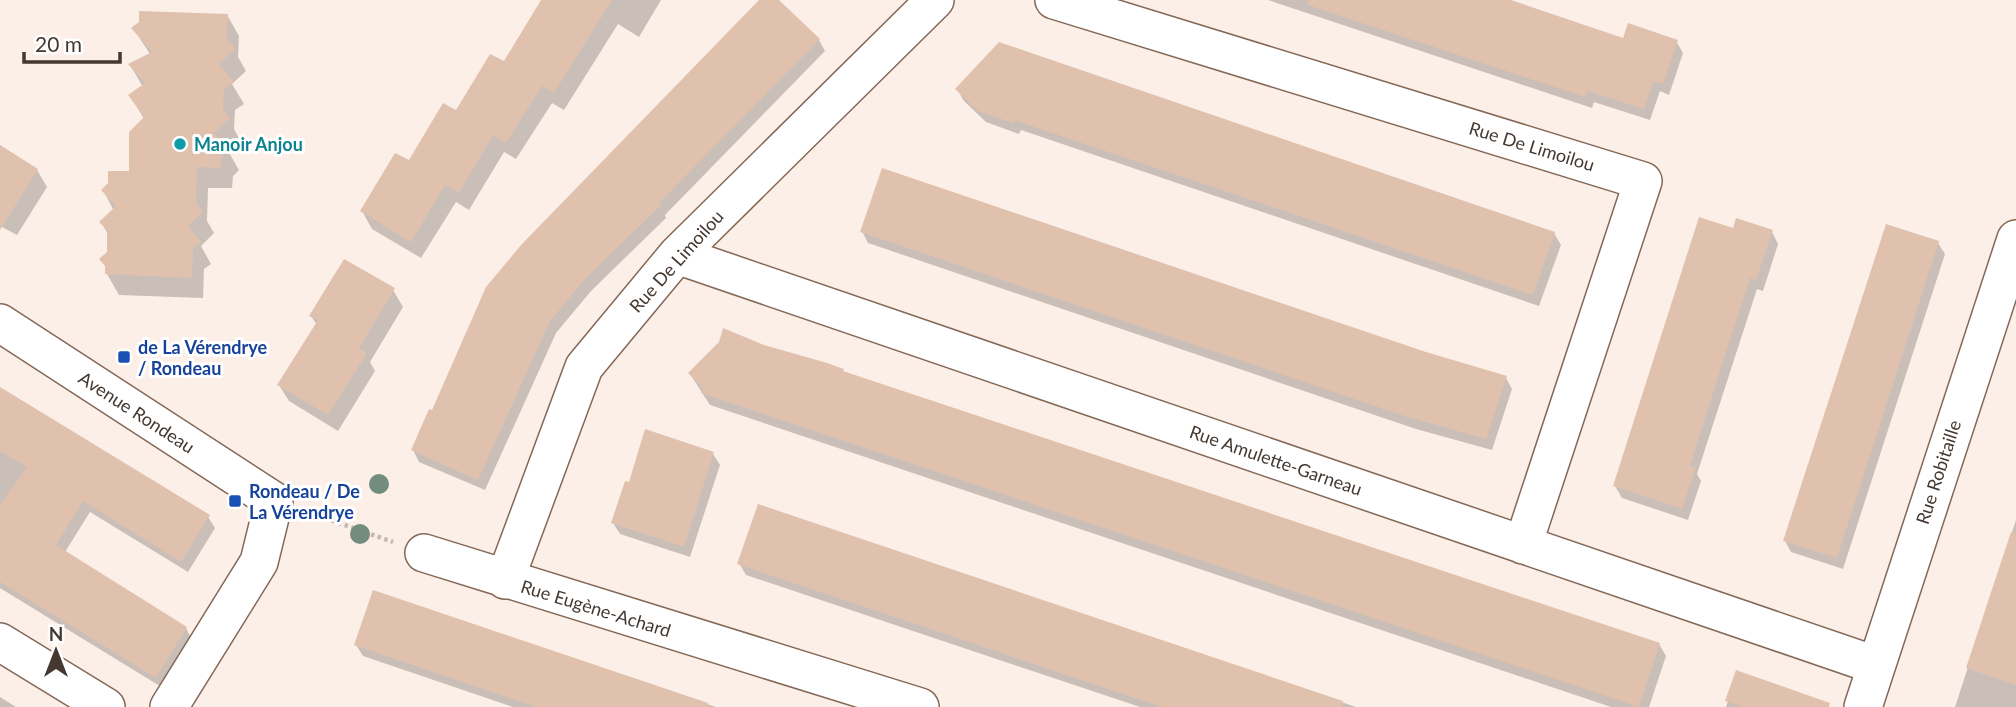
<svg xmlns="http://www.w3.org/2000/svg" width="2016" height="707" font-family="Lato,sans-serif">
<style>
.shadow{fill:#0003}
.building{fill:#e0c1ad}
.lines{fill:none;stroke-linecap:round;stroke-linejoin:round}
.minor-casing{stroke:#846857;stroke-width:40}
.path{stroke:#c4b7af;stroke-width:4.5;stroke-dasharray:3.5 3.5;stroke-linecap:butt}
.minor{stroke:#fff;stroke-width:37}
.tree{fill:#728c7e}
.culture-dot{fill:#0f9aa8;stroke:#fff;stroke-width:2.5}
.transit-dot{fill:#1a4fb4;stroke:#fff;stroke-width:2.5}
.labels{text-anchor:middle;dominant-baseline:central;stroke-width:6;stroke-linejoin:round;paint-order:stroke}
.culture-label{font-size:18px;font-weight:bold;fill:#0d838f;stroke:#fff;text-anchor:start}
.street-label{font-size:18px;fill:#443830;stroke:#fff}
.transit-label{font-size:18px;font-weight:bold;fill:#164399;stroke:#fff;text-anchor:start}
</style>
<rect width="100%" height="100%" fill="#fcefe7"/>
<path class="shadow" d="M543,0H661L639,37L618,24L564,110L552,103L516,159L504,152L469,210L456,202L421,258L372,229L362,211L505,63Z
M761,0H777L819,40L825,51L665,215L666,218L591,291L556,333L485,490L419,462L413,450L433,412Z
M1268,0H1503L1624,40L1676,41L1683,53L1669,95L1660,91L1650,120L1594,102L1592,108Z
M227,15L239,36L238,57L246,71L232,84L244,104L235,110L234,129L240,140L228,151L239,170L233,176L232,188H208L207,221L214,233L201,246L211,264L204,269L203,298L119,295L107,274L109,236L101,222L113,209L103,190L131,173L144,119L130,95L143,87L130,65L150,54L133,28Z
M957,89L1554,233L1561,245L1539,306L1021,130L1019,134L986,122L964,101Z
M0,145L37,170L47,187L17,235L0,226Z
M1734,230L1772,232L1778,244L1763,291L1757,289L1697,474L1701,481L1688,520L1622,498L1615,486Z
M862,231L1425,353L1506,378L1512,389L1492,450L1416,429L868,243Z
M1938,243L1945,254L1843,569L1791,552L1785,541Z
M393,290L403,307L370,362L375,371L338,431L289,401L279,385L317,325L311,316Z
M843,370L845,374L1659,644L1666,656L1649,707H1611L710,405L690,374Z
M0,389L208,517L215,528L188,572L90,512L65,552L186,628L192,640L163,688L0,588Z
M713,454L720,465L690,557L620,534L613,523Z
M759,506L1356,707H1140L746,575L739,563Z
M2016,520V707H1955Z
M374,592L716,707H513L363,656L356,645Z
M1737,673L1793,707H1726Z
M0,697L16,707H0Z"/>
<path class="building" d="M541,0H612L554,93L542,86L506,143L493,135L459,193L445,185L411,242L360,211L395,153L409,160L443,103L456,110L490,54L504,61Z
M759,0H779L820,39L659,203L661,205L585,279L550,321L478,480L411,450L429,409L432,410L486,287L522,244Z
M1308,0H1511L1623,38L1628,23L1678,40L1663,84L1653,81L1644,109L1587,91L1585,97L1308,5Z
M139,11L228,14L227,40L236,49L219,64L234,82L224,89L223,110L230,118L214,133L229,148L222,155L221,168L197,167L196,203L203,211L188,226L201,242L193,248L192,278L105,274V266L99,259L107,252V230L99,222L116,206L101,190L108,183V171H129V132L144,117L128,95L145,83L128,64L152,52L131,28L139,22Z
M999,42L1555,232L1533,295L1014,120L1013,123L978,111L955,89Z
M0,145L38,169L0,230Z
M882,168L1426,352L1507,376L1486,439L1408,417L860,232Z
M1699,217L1733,228L1736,218L1773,230L1756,280L1750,278L1724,358L1690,466L1696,467L1682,509L1613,486Z
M1886,224L1939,241L1837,558L1783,541Z
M344,259L395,288L359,348L367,353L328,415L277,385L318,320L309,316Z
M723,328L764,345L827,363L844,369L843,371L1660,643L1639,707L701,393L703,388L688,373L719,342Z
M0,387L210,515L181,562L83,501L56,545L187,627L156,678L0,582V505L27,467L0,451Z
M645,429L714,452L684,547L611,523L625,481L629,482Z
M758,504L1343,701L1342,707H1162L737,564Z
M2011,532L2016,533V685L1966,668Z
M373,590L708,703L707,707H536L354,645Z
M1736,670L1830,703L1829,707H1745L1725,701Z"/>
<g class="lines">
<defs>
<path id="minor" d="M1054,0L1643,181L1523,545
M677,255L1875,665
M0,323L274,501L259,562L169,707
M424,553L920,707
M505,580L584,367L677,255L935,0
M0,642L106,707
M1863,707L2016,239"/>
</defs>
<use href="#minor" class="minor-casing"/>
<path class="path" d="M305,511L393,542"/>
<use href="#minor" class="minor"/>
</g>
<g class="tree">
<circle cx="379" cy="484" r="10"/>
<circle cx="360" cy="534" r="10"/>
</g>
<circle class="culture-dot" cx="180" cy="144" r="7"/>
<g class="transit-dot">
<rect x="117" y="350" width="14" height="14" rx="3.5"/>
<rect x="228" y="494" width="14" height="14" rx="3.5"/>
</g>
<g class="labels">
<g class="culture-label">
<text x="194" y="144">Manoir Anjou</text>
</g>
<g class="street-label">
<text transform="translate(1532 146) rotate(17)">Rue De Limoilou</text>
<text transform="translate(676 261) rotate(-48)">Rue De Limoilou</text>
<text transform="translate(137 412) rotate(33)">Avenue Rondeau</text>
<text transform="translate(1276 460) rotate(19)">Rue Amulette-Garneau</text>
<text transform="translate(1938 472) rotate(-72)">Rue Robitaille</text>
<text transform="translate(596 608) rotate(17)">Rue Eugène-Achard</text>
</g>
<g class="transit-label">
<text x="138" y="347">de La Vérendrye<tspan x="138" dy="21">/ Rondeau</tspan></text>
<text x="249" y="491">Rondeau / De<tspan x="249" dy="21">La Vérendrye</tspan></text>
</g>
</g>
<g transform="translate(56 651)" stroke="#ffffff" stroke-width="5" paint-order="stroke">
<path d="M0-5L12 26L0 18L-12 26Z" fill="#443830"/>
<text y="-10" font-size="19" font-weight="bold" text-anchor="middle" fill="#443830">N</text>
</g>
<path d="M24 52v10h96v-10" fill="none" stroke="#443830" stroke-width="3.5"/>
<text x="35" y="52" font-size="21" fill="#443830" stroke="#ffffff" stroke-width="5" paint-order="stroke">20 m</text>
</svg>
